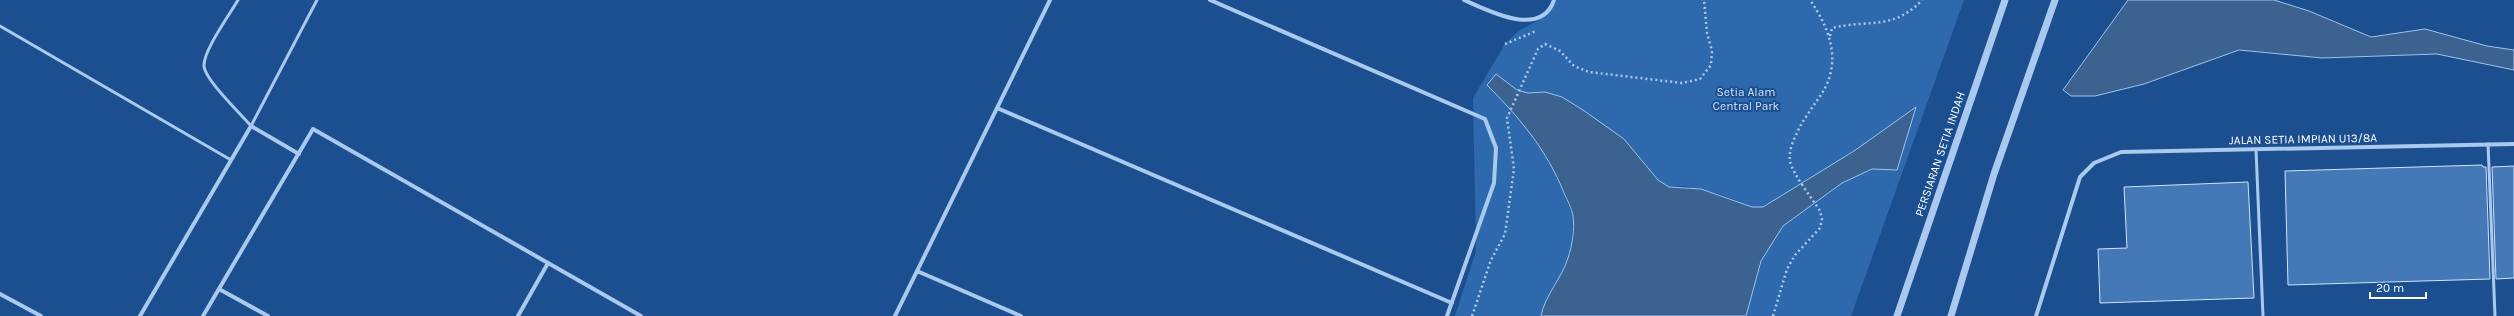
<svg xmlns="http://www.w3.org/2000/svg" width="2514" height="316" font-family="Karla,sans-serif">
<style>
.green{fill:#2e69ad}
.water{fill:#3c6290;stroke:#9cc4f0}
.building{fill:#4478b7;stroke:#cfe3fa}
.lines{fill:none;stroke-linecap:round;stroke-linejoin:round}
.path{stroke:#a9c9ee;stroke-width:2.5;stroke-dasharray:2 3;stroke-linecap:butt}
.service{stroke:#a9c9ee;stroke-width:3}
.minor{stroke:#a9c9ee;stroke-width:4}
.tertiary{stroke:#a9c9ee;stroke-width:7}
.labels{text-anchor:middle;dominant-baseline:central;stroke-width:4;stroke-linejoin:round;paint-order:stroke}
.park-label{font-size:12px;fill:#cfe3fa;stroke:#1b4f8f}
.street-label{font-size:12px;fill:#fff;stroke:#1b4f8f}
</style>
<rect width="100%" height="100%" fill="#1b4f8f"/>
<path class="green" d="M1556,0H1964L1851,316H1746L1761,261L1783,226L1842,183L1872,169L1896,170L1916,107L1854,151L1763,207H1752L1722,195L1684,186L1669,187L1658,180L1624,139L1583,110L1562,97L1545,92L1528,93L1517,90L1496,74L1487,85L1515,113L1548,157L1573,216L1572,240L1568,259L1561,277L1543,308L1541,316H1455L1476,251L1473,98L1505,44L1518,31L1545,17Z"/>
<path class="water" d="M2128,0H2274L2309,11L2371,37L2425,29L2487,46L2514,50V70L2437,54L2322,58L2239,50L2144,84L2095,96H2071L2063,90Z
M1496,74L1517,90L1528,93L1545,92L1562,97L1583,110L1624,139L1658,180L1669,187L1701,189L1752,207H1763L1854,151L1916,107L1897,170L1872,169L1842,183L1783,226L1761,261L1746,316H1541C1545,295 1562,278 1568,258C1572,246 1575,229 1573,216C1572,209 1567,200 1564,193C1547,150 1519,117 1487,85Z"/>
<path class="building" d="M2482,165L2483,167H2486L2490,279L2288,285L2285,171Z
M2514,166V278L2496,279L2492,167Z
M2248,182L2254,298L2100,303L2098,249L2127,248L2124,187Z"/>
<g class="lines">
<path class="path" d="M1830,36L1832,28C1868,19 1893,31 1922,0
M1505,44L1536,31
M1472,316L1491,260L1505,234L1514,169L1507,118L1538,49L1545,44L1560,51L1574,66L1589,72L1682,83L1700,79L1711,65L1712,51L1707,33L1704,0
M1773,316L1787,269L1795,255L1820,228L1822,219L1820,211C1812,198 1793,175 1790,161C1789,151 1792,143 1796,135C1803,118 1816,104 1825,88C1841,57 1828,26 1810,0"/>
<path class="service" d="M238,0C230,14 203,51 204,66C205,80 241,114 251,126L317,0
M0,26L231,160
M2488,144L2495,316
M2256,150L2263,316"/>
<path class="minor" d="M1210,0L1485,119L1496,148L1494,183L1447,316
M1464,0C1487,10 1541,39 1554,0
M997,108L1452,303
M917,271L1021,316
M219,289L268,316
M0,294L41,316
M140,316L251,126L299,154
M203,316L313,129L641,316
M518,316L548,263
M895,316L1050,0
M2036,316L2080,177L2094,163L2121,152L2514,144"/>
<path class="tertiary" d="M1897,316L2005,0
M1951,316L1994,174L2055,0"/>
</g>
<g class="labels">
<g class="park-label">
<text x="1746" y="92">Setia Alam<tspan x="1746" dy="14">Central Park</tspan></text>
</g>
<g class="street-label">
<text transform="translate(2303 139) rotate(-1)">JALAN SETIA IMPIAN U13/8A</text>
<text transform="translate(1940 154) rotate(-71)">PERSIARAN SETIA INDAH</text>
</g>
</g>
<path d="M2370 292v6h56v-6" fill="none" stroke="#ffffff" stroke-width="2"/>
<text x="2376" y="292" font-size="12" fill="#ffffff" stroke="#1b4f8f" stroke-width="3" paint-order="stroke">20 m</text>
</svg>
